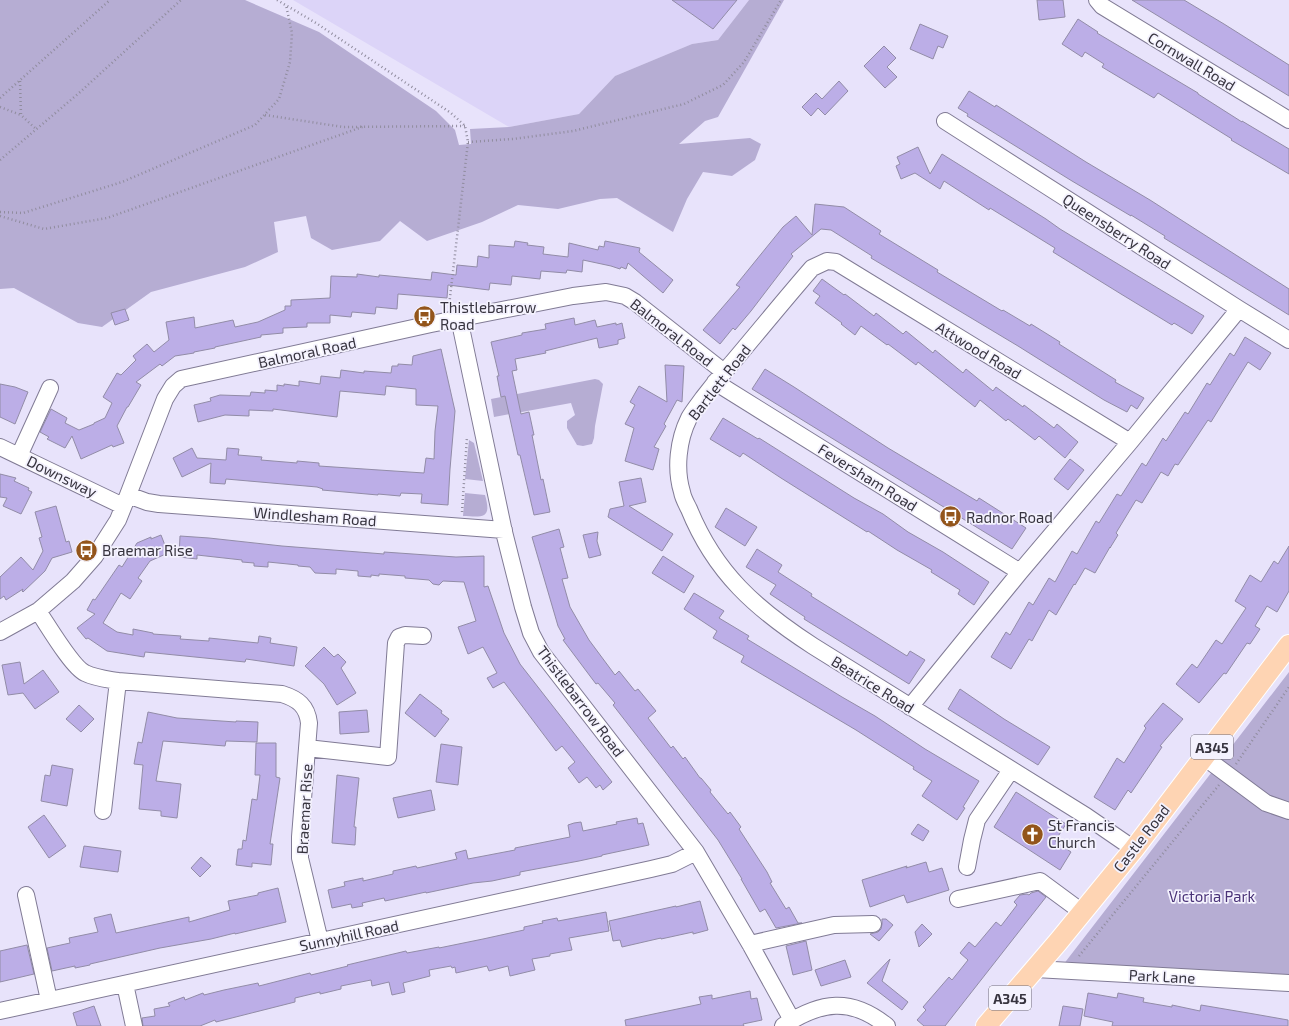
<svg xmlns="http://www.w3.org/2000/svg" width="1289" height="1026" font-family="'Exo 2',sans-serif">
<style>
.built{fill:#dcd4f8}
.green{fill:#b6add3}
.building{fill:#bcaee7;stroke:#928ca7}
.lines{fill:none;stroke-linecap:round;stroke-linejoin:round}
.minor-casing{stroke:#817b95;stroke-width:18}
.major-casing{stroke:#fff;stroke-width:22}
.path{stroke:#908c9e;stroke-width:2.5;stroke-dasharray:1 3;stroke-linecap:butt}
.minor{stroke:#fff;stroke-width:16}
.major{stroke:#fed4b3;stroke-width:20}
.labels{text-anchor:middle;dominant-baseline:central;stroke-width:3.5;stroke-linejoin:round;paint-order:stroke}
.shield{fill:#f4f2fe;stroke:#706d78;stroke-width:1}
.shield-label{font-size:14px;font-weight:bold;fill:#37343f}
.street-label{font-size:15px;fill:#37343f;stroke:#f4f2fe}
.poi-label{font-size:15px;fill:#37343f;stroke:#f4f2fe;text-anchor:start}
.park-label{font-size:15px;fill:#4a3378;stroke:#f4f2fe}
</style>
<rect width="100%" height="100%" fill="#e8e3fb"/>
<path class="built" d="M293,0H749L718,40L692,44L615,76L579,114L509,127Z"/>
<path class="green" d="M0,0H245L319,32L436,111L455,130L459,145L471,144L470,129L509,127L579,114L615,76L692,44L718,40L749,0H784L718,117L705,121L679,144L750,138L761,144L755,160L732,176L703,172L687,199L673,232L617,198L600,199L558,209L518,205L482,222L427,241L400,221L380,241L332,250L311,238L306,216L274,222L278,252L245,267L151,292L102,327L78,323L14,288L0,289Z
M595,379L599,380L603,384L595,426L594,438L592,444L583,446L577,445L567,428V421L575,415L571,403L494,417L491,399Z
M469,440L474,443L483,481L465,479Z
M465,493L485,495C492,519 483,517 463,516Z
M1289,672V977L1063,965Z"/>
<path class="building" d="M672,0H737L713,29Z
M1037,0H1063L1065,17L1039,20Z
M1132,0H1184L1224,24L1289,65V96Z
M1078,19L1098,32L1097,33L1198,93V94L1242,122V121L1289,149V174L1231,140L1232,139L1158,93L1154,98L1102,67L1104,64L1085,52L1082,57L1062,44Z
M920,24L948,36L943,48L938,46L933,59L910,49Z
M884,46L896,58L887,67L897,77L885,88L864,66Z
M839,81L848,91L825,115L818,108L811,116L802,107L816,93L822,99Z
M969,91L995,107L996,105L1086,162L1150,200L1289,289V315L1164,238L1165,236L1131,215V216L1072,181L967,116L968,114L958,108Z
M918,147L930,174L942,154L1046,219L1060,229L1204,316L1192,334L1174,323L1172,325L1121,294L1053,252L1055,248L990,208L989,210L944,181L940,189L915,173L901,179L896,166L900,164L897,157Z
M815,204L844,207L881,231L879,234L938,270L937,272L1002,311L1003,310L1030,326L1031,324L1060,342L1059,344L1116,380L1115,382L1144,398L1137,409L1131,405L1127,412L1104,400L1018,346L871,258L872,256L831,230L821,229L791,254L793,256L751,311L735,330L733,328L720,344L703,330L740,287L736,285L783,227L796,216L812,235Z
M515,241L528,243L527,245L544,247L543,254L568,257L569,243L598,250L599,246L604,247L605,241L640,248L639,252L673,280L663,293L628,263L626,269L621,267L620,269L611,266L583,260L582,272L567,270L566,273L541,271L540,279L512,276L511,285L490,283L489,290L448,285L447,298L398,294L397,309L376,307L375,314L352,312L351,317L330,315V323H307V327L283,328V333L261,335V337L215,347V348L194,352V353L175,356L162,366L160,364L136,382L141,385L128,407H127L117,426L124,443L113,447L112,445L81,459L72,436L65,448L47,439L49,437L40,432L51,409L67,418L65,423L79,430L94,424V423L105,418L112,403L103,397L117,373L121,375L136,360L133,356L147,344L154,352L169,340L166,322L194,317L195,328L233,320L235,327L258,322L285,310V306H291V300L330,298L331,276L357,277V274L379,277V275L431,280L432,272L456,275L457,265L477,267L478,256L489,258V245L514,247Z
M822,279L844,295L845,294L874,316L876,313L903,334L906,331L933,353L935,350L963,373L966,369L993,391L996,387L1023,407L1024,405L1054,428L1057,424L1078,442L1065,458L1039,436L1035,440L1008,419L1006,421L980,400L975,407L918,362L916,365L888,344L887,345L861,326L855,335L841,324L842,323L815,303L820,296L813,291Z
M125,309L129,320L115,325L111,313Z
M574,318L575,325L595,320L597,327L616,323V325L622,323L625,338L618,340V344L599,348L597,338L545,351L546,353L515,359L517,370L512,371L521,414L529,412L534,435H532L541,480L543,479L550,512L534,515L520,455H518L505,396L501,397L497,376H499L491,342L522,335V333L546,329L545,324Z
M1245,337L1271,353L1260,370L1248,362L1211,422L1208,420L1178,465L1175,464L1168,476L1161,472L1142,503L1136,500L1116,533L1118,535L1110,548V547L1095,573L1085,568L1075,585L1074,584L1056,615L1049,610L1032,641L1029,639L1011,669L991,657L1006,632L1010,635L1029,602L1033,605L1049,578L1055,582L1072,551L1077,554L1096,521L1099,523L1117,494L1121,496L1142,463L1146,466L1163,438L1166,441L1185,412L1188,414L1207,383L1210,385L1230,353L1234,356Z
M441,349L455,411L450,469L448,505L421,503L422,494L401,493L400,496L378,494V495L322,490L323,489L317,487L226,479L225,484L210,483L211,463L182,477L173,458L192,448L197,458L226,460L227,448L239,449L238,455L262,457L261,460L297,463V461L319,463V466L424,473L426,458L434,459L435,431L438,406L416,405V389L386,386L385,395L340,391L337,417L273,409V411L249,410V416L225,415L198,422L194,405L211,401L210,398L220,395L250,396L251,392L265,393V390L277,391V385L284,386V384L299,386V381L320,384L321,376L340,378L341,370L364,373V371L391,373L392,366H398V364L412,365L413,356Z
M665,365L684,366L682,402L677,400L664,424L666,426L654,447L659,449L653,470L625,461L634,428L625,424L635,405L630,402L639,386L667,402Z
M765,369L794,387L888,448L977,501L979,498L1026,528L1012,549L752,389Z
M0,384L15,387L28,392L15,424L0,417Z
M723,418L758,439L759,438L854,498L883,514L908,532L943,552L989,582L974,605L958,594L960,590L931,572L932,570L897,550L868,531L867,532L843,517L781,478L743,453L740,457L710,439Z
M1070,459L1084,470L1068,490L1054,479Z
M0,474L16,478L14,481L29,488L28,490L32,492L21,514L3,506L7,498L0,497Z
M641,478L646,502L629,506L673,534L662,551L608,517L610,509L624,506L619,482Z
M56,506L66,542L69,541L72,552L52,558L45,571L23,592L22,591L23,589L6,600L4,596L0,599V577L21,557L33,570L43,551L39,538L42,537L35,512Z
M726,508L757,527L745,546L715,527Z
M559,529L564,547L560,548L568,578L562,579L570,607L589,640L615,675L619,671L635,691L638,689L656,711L648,718L671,748L673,746L683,759L685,757L700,778H701L711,790L710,792L728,814L730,812L741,827L739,829L767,872L772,882L770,883L786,909L789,907L798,923H802L776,928L765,909L760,912L741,879H742L718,840L613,705L615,703L598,683L596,684L563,640L565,639L558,626L532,537Z
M598,532L597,541L601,555L589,558L583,535Z
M161,535L168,553L150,561L138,578L142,581L130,599L121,593L103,623L117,632L133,635V629L153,633V634L181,636L180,639L209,641V638L258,643L259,636L271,638L270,643L297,647L294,666L246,659L245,662L145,652L144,657L107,651L88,638L86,639L77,628L95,614L87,610L93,599L95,600L119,565L122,567L137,543L151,537V539Z
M180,536L209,538L282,546L384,554V552L456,557L484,556V587L488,586L504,633L520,664L612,782L603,790L600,785L596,788L587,777L579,783L568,768L575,762L562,746L556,751L504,682L493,688L487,678L497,673L483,647L468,654L458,627L476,621L464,582L443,581L439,585L433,584L429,580L405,578V576L379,574V576L371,575V577L358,576V571L336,569V574L315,573L310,567L298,566V565L268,562V567L254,566V563L242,562V560L197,555V559L179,557Z
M1289,546V591L1277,612L1267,606L1255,626L1260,629L1250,644L1247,643L1226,674L1224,673L1199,703L1176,684L1192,664L1197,668L1216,640L1222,644L1246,608L1235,601L1250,575L1261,582L1274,561L1278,564Z
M757,549L782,565L778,572L812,594L811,596L907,656L910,651L925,660L909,684L804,619L805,617L770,594L776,585L746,567Z
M663,556L694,576L684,593L652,573Z
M694,593L724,611L719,618L749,636L747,639L842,697L875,716L925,749L979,781L963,807L965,808L957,820L922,796L932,781L913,769L914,767L856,730L741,662L744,656L713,638L717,631L684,609Z
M324,647L334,657L338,654L346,662L341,668L356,693L337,705L324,684L305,666Z
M20,662L24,684L43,670L59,692L35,709L23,693L8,695L2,665Z
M960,689L1004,719L1050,747L1038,765L948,709Z
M420,694L442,711L441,713L449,719L435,737L405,713Z
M1163,703L1183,719L1160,746L1162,747L1131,793L1128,790L1115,810L1094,797L1117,758L1124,763L1146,728L1144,726Z
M79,705L94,719L81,732L66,719Z
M367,710L369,732L340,734L339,712Z
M148,712L177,718L236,722V721L258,722L257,742L226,741L225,746L163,741L156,781L181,784L177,818L161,816V811L139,809L143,765L134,764L138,742L142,743Z
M256,743H276V777L280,778L270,844H273L271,865L252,863V867L236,865L238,849H242L243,840L246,841L252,799L257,800L260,775H255Z
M441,744L462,747L458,785L436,782Z
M52,765L73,769L67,806L41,801L45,775L50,776Z
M337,775L359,778L354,827H356L355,845L332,843Z
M431,790L435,810L398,818L393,798Z
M1016,792L1066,824L1055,841L1071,852L1060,870L994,827Z
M44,815L66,846L49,858L28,827Z
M637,818L638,824L643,823L649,845L602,855V856L579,861L520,872V875L492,881L473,883L426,893V892L385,901L384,898L362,903L363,906L352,908L351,904L332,908L328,890L345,886L344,882L363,878V881L393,874V871L416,866L417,868L457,859L455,853L466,850L468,859L515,850V848L570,837L568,825L574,823L581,822L583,831L617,824L616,822Z
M918,824L929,831L923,841L911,834Z
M84,846L121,851L118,872L80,867Z
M201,857L211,866L200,877L191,868Z
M926,862L929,872L942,868L949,890L907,903L904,895L870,907L862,880L907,866L906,868Z
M278,888L286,922L235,934V933L211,939L160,948L90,964V965L75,968V966L52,971L47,948L70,943L69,938L98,932L94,918L111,914L116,933L189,917V922L230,910L228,901L258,895V893Z
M1038,891L1046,897L945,1026H924L917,1020L926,1010L923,1007L949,977L952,980L968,960L960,953L969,942L975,947L996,922L1001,926L1017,905L1014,902L1020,895L1027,894L1029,895L1031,893Z
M700,901L708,930L693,934V932L661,939V938L622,947L620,940L613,941L609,921L676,906V907Z
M606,912L609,931L569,938L572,950L550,954V956L532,959L535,970L510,976L508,966L489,971L487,966L456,973L455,967L452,968L451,966L429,970L430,976L403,983L405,992L392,995L389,982L372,986L371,980L341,986V989L320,994V992L295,998V1002L216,1022L215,1020L200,1026H143L142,1018L155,1016L154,1009L170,1006L168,1003L184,997L185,1000L203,993L204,995L224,990L258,983L259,986L310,973L311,975L348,966L347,965L406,951L407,953L439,947V948L483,939L524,930V927L543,923L542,921L557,918L558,921Z
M882,919H886L893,925L879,941L870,934L878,932L881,929L882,924Z
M922,924L932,934L919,947L915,932Z
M806,941L812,970L793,975L786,946Z
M27,945L34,974L0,982V951Z
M890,959L882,981L908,1002L902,1010L867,983Z
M845,960L851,977L821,986L815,970Z
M750,991L751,999L757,998L762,1020L743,1024L744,1026H626L625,1020L701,1004L699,997L712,995V999Z
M1088,993L1117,998L1118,993L1144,998L1143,1002L1172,1007V1005L1200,1011L1201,1005L1254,1014L1288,1020V1026H1112L1113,1022L1084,1016Z
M94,1006L101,1026H77L73,1013Z
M1063,1006L1083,1009L1080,1026H1059Z"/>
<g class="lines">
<defs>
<path id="minor" d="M1097,0L1102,6L1289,120
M945,121L1239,309L1289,340
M459,318L504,532L523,607L531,633L541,652L696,852L750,944L792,1020
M715,382L1020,572
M1130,442L836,262L827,261L812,268C785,299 759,331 732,363C722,374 712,386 703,398C698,405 693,411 689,418C678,440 675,469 682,492C683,498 686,503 689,509C715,573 756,609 813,646L1086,816L1134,849
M0,447L123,506
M19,456L50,388
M128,495L147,502L159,504L504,530
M38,611C47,624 72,667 85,673C95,678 106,679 118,681L282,694C298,699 307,706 309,723L300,837V858L320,941
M0,632L38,611L73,581L95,556L118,520L128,495L165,399L173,386L181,379L431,324L573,296L606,292L625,296L635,302L724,372
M910,707L1020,572L1130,442L1239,309
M307,748L388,757L396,643L399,637L405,635L423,636
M1204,757L1266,803L1289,811
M103,811L118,681
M967,867L972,840L977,820L1011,770
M26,895L49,1000
M958,899L1040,881L1082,912
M750,944L834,925L873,924
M1035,969L1289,983
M125,984L134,1026
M0,1011L651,869L672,864L696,852
M783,1026C821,1001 851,997 887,1026"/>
<path id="major" d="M986,1026L1058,942L1134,849L1289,645"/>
</defs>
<use href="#minor" class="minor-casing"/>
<use href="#major" class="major-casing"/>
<path class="path" d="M277,0L316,23L451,113L465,126L468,142L449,306
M20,81L21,115L36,129
M0,98L110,0
M0,107L21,115
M265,115L343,127L465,126
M468,142L513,139L573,131L684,104L723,85L744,62L781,0
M0,160L79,93L181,0
M0,212L23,213L122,182L255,125L279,99L290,62L292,33L286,5
M0,216L44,229L107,218L365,126
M462,512L467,437
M1236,764L1289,687
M1079,956L1219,785"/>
<use href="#minor" class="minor"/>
<use href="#major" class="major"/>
</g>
<defs>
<symbol id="bus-disc" viewBox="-11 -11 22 22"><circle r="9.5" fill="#93551b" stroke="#f4f2fe"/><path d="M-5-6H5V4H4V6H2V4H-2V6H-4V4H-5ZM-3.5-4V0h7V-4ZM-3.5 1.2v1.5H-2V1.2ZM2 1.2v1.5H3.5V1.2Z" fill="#fff"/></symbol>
<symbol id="church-disc" viewBox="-11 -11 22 22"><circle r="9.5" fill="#93551b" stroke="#f4f2fe"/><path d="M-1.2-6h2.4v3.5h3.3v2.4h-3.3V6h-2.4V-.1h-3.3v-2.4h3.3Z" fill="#fff"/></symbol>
</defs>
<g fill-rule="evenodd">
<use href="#bus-disc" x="412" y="304" width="25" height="25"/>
<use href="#bus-disc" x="938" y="504" width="25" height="25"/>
<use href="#bus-disc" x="74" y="538" width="25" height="25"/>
<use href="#church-disc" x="1020" y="822" width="25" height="25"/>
</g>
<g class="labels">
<g class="shield">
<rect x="1191" y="735" width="42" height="24" rx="3"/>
<rect x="989" y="986" width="42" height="24" rx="3"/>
</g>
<g class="shield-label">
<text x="1212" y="747">A345</text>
<text x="1010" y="998">A345</text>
</g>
<g class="street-label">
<text transform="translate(1192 61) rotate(31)">Cornwall Road</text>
<text transform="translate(1117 231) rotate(33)">Queensberry Road</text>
<text transform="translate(672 332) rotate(38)">Balmoral Road</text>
<text transform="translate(979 350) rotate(31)">Attwood Road</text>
<text transform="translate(307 352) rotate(-12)">Balmoral Road</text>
<text transform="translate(719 382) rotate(-52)">Bartlett Road</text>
<text transform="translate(62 476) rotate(26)">Downsway</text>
<text transform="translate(868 477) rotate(32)">Feversham Road</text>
<text transform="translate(315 516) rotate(4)">Windlesham Road</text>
<text transform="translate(873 684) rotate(32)">Beatrice Road</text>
<text transform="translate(581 701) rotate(53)">Thistlebarrow Road</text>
<text transform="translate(304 809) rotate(-87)">Braemar Rise</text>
<text transform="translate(1141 838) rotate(-52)">Castle Road</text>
<text transform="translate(349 935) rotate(-12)">Sunnyhill Road</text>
<text transform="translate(1162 976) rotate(3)">Park Lane</text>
</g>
<g class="poi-label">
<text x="440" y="307">Thistlebarrow<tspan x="440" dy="17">Road</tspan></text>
<text x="966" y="517">Radnor Road</text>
<text x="102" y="550">Braemar Rise</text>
<text x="1048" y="825">St Francis<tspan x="1048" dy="17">Church</tspan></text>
</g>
<g class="park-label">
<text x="1212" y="896">Victoria Park</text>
</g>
</g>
</svg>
